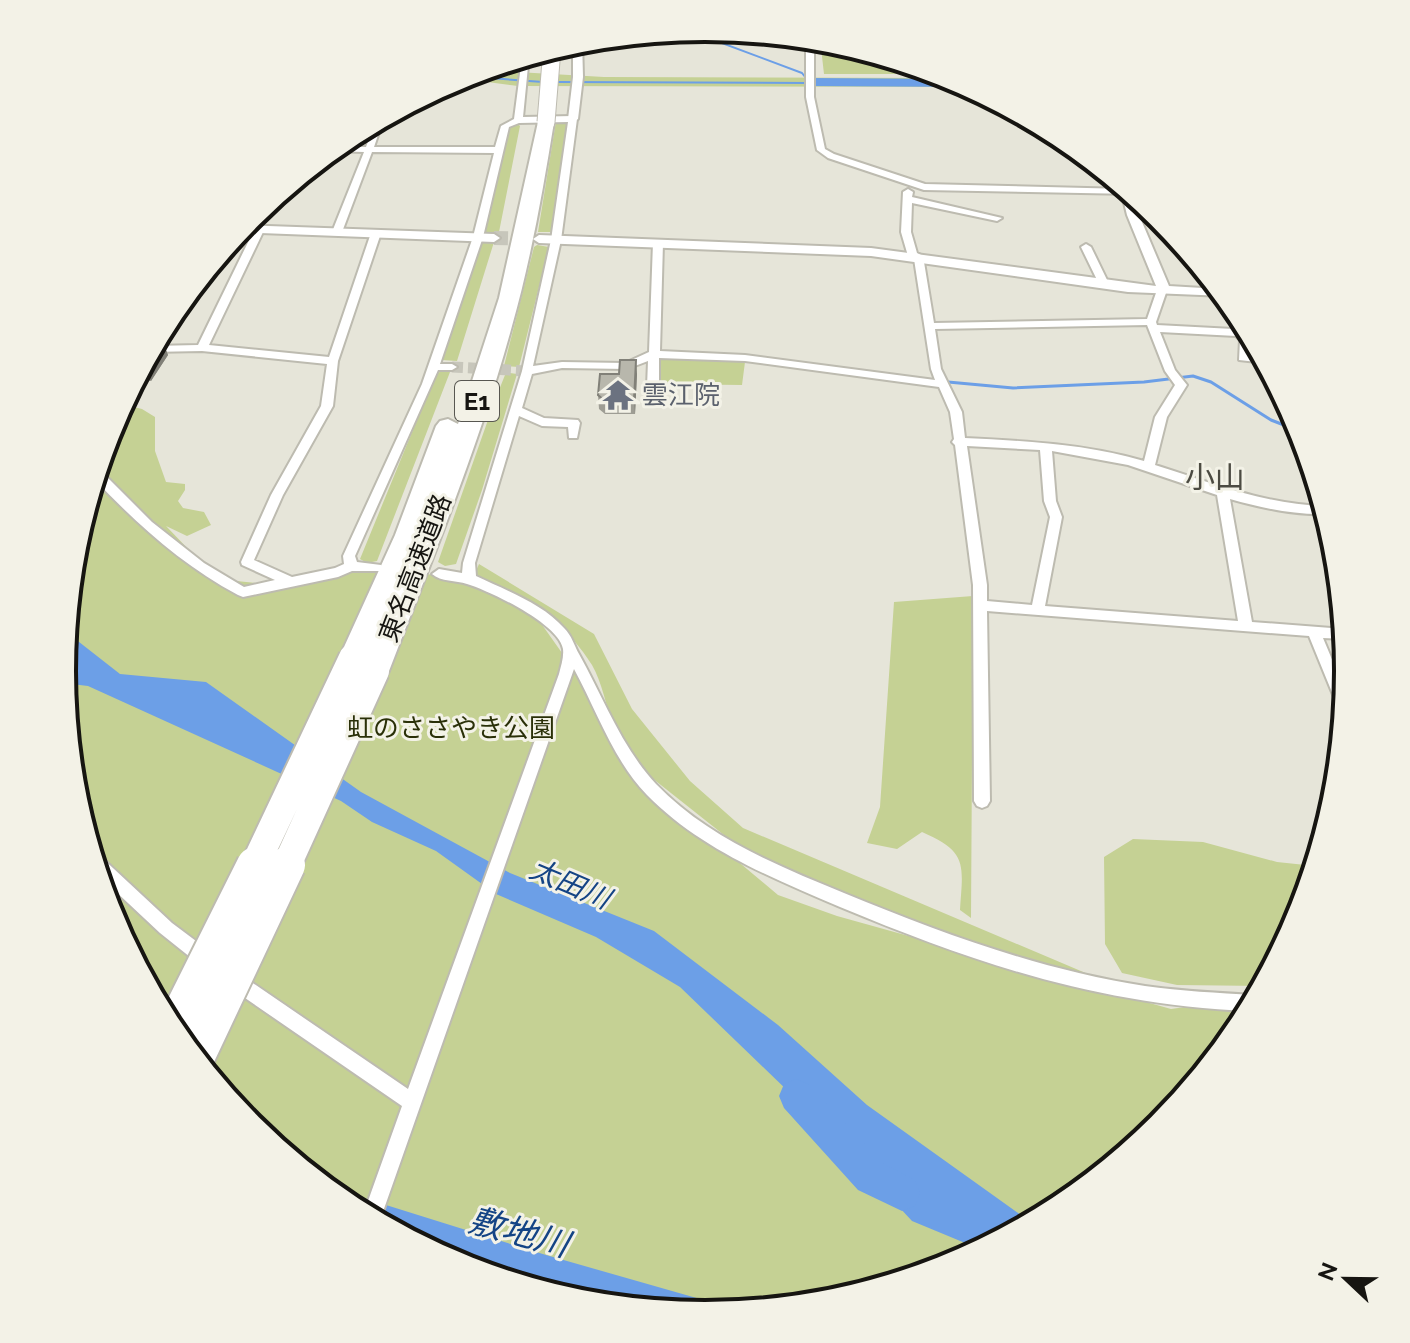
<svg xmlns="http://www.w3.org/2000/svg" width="1410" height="1343" font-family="Raleway,'Noto Sans JP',sans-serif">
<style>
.green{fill:#c5d194}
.water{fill:#6c9fe7}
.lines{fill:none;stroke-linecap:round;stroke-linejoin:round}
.stream-far1{stroke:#6c9fe7;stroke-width:2}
.stream{stroke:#6c9fe7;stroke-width:3}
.river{fill:#6c9fe7;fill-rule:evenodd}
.minor-tunnel{stroke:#c7c6bb;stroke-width:11;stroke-dasharray:11 5;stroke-linecap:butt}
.tertiary-tunnel{stroke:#c7c6bb;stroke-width:14;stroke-dasharray:14 7;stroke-linecap:butt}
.minor-casing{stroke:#bdbbb0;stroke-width:4}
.tertiary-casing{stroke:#bdbbb0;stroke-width:4}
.motorway-casing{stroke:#bdbbb0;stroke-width:4}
.minor{fill:#fff;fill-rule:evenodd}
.tertiary{fill:#fff;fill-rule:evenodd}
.motorway{fill:#fff;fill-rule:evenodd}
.motorway-bridge-far2-casing{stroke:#bdbbb0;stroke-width:19;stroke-linecap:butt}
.motorway-bridge-far1-casing{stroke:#bdbbb0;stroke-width:32;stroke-linecap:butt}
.motorway-bridge-casing{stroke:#bdbbb0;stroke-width:40;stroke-linecap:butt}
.motorway-bridge-far2{stroke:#fff;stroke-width:17}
.motorway-bridge-far1{stroke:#fff;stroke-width:28}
.motorway-bridge{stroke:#fff;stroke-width:36}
.wall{fill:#9e9d94}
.shaded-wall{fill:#818078}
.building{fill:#b8b7ac;stroke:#818078;stroke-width:2}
.labels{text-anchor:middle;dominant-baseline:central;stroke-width:6;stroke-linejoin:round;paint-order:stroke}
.shield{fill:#f3f2e7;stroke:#585751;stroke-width:2}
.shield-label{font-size:24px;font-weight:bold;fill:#161511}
.worship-label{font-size:26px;fill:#5b616d;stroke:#f3f2e7;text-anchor:start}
.street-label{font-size:26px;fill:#161511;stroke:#f3f2e7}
.park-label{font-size:26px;fill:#2a3008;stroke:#f3f2e7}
.water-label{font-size:28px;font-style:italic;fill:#144485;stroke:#f3f2e7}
.quarter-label{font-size:30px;fill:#4c4b42;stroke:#f3f2e7}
.near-water-label{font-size:34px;font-style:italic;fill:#144485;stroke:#f3f2e7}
.rim{fill:none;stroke:#161511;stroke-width:4}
</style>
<rect width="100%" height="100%" fill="#e6e5d9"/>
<path class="green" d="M820,39L831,40L943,74H824Z
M481,70L604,77L953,78L969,87L518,86L457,78Z
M556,121L568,124V136L551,232H538Z
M518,124L520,126L499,232H485L507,127Z
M482,240L494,242L457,361L442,360Z
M537,245L549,247L519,367L504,366L534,247Z
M661,358L745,362L742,385L658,384Z
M443,370L450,372L377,561L367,563L360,559L426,398L438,373Z
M510,373L517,374L482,490L456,564L445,566L438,562L495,400L505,375Z
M122,404L142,409L155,417V451L166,482L185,484V490L178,501L183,508L204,512L211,525L187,536L166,526L217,579L274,585L351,566L463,578L533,612L613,725C606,706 602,682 592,665C562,618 524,595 472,580L479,564L594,634L632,709L690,781L743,828L1095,977L977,952L753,858L652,778L673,807L778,895L837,916L1171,1009L1257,997L1240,1029L1160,1127L1062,1207L951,1266L830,1303L705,1315L579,1303L458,1266L347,1206L250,1126L170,1029L110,917L74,797L62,671L74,545L111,425Z
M973,596L971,918L960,910C963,864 968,852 922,832L897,849L867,843L880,807L894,602Z
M1133,839L1203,842L1277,862L1315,866L1299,918L1263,986L1177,985L1122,973L1105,944L1104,857Z"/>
<path class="water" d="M65,631L120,674L206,682L361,792L510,873L654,931L778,1025L867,1105L1032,1223L982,1250L912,1221L820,1122L680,987L596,937L496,894L436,851L372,822L341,801L88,686L63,683Z
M322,1185L546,1255L742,1311C605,1325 428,1273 322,1185Z"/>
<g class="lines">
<path class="stream-far1" d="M687,30L802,73L809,82
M462,76L543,82
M556,82L810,83"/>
<path class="stream" d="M948,382L1013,388L1144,382L1193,376L1211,382L1271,420L1302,432"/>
<path class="river" d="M810,78L956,79L970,87L805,86V80Z
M796,1079L808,1084L884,1164L915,1180L920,1193L915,1206L902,1211L858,1190L784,1108L779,1096L784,1084Z"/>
<path class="minor-tunnel" d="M452,367L527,371"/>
<path class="tertiary-tunnel" d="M494,238L535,239"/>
<defs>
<path id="minor" d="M806,38L814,39V97L825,149L834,154L925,184L1127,189L1133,194L924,190L828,158L817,150L806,97Z
M529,56L523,117L573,116L577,119L561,240L533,366L562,362L625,363L649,352L653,243L658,240L663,243L660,351L745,355L935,380L931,369L914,259L908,256L901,232L903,192L908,189L913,192L912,197L1002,218L997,221L912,203L911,232L917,253L923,256L934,323L1147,319L1157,290L1162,287L1167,290L1156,322L1157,325L1233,329L1226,303L1227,301C1240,310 1240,327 1250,339L1249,355L1263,356L1266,363L1239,360L1240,340L1236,336L1160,332L1175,370L1187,385L1167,417L1155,465C1212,483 1264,504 1324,506L1326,514C1293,515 1262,508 1230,499L1252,622L1344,629L1345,639L1323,638L1346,693L1344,713L1340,711L1338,707L1309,636L987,611L990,801L987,806L982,808L977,806L974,801L973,585L955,445L952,442L954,439L950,412L939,387L745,361L659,358V387L653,390L647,387L648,361L627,369L562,368L532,374L522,408L544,418L578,420L580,423L577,438H569L568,427L542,426L519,416L475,563L476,576C505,590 542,603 564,628C572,636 574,645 579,654C603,697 622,748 656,784C707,837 778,866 844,893C941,933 1041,970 1145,986C1181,991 1218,993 1254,995L1258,996L1249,1011C1100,1005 977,964 840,907C772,878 700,849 647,795C613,760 597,711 574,669L379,1223L363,1215L402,1106L229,987L226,981L229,975L235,973L241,975L408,1089L559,674C561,666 564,657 563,649C559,624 490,591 467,584C456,580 441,582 432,574L439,569L462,573L463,563L522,371L551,240L568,122L519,123L509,127L483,237L440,364H452L457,367L452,370H438L355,556L357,562L381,565L382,568L381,571H352L338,577L243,597L238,595C182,565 138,525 94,479L97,469L100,470L152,522L204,563L244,587L275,580L242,565L241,562L271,495L321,406L327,364L202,351L150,352L153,346L198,345L254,230L259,227L264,230L209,345L329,357L371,233L379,231L381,233L338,361L333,406L283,495L254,560L292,577L335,568L344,564L343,556L422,384L473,237L494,153L372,152L342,232L337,235L332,232L364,152L330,151L335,146L366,147L375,122L384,117L374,147H495L501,126L514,119L522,58ZM1147,325L1165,371L1175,385L1155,417L1144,461C1086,444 1026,441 965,438L962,412L941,369L935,329ZM967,446L1040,450L1044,501L1050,517L1032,605L987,601V585ZM1052,451L1128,465L1217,495L1238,621L1045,606L1062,517L1056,501Z
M1086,244L1091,247L1109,284L1108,286L1099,284L1081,247Z
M93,853L99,855L172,923L212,953L214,959L212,965L206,967L200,965L160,933L97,874L91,854Z"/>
<path id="tertiary" d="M582,40L583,77L578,119L573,122L568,119L573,77V42Z
M1124,187L1134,195L1139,215L1169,286L1219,289L1225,296L1128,292L871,256L539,243L533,239L539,235L871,248L1156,286L1127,215L1121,190Z
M243,225L494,234L500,238L494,242L237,232Z"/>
<path id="motorway" d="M546,117L554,122C543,190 531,259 512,326C480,443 433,557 389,671L385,679L375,682L365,679L361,671L365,662L353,669L343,666L339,658L395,535L436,426L440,421L448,419L458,424L499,298L538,122Z"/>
</defs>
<use href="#minor" class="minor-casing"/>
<use href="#tertiary" class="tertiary-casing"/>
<use href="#motorway" class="motorway-casing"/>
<use href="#minor" class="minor"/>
<use href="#tertiary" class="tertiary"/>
<use href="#motorway" class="motorway"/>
<defs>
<path id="motorway-bridge-far2" d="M546,122L552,49"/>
<path id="motorway-bridge-far1" d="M254,867L353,658
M286,867L375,671"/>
<path id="motorway-bridge" d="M172,1031L255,865
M195,1060L287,865"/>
</defs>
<use href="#motorway-bridge-far2" class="motorway-bridge-far2-casing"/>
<use href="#motorway-bridge-far1" class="motorway-bridge-far1-casing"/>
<use href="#motorway-bridge" class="motorway-bridge-casing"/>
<use href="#motorway-bridge-far2" class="motorway-bridge-far2"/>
<use href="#motorway-bridge-far1" class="motorway-bridge-far1"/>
<use href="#motorway-bridge" class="motorway-bridge"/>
</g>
<path class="wall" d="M153,345H164L168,355L151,381L136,380L135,379Z
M637,374L635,414H605L599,409L598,395Z"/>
<path class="shaded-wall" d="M164,345L168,355L151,381L146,372Z
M636,360L637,374L635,414L634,400Z"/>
<path class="building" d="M153,345H164L146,372L139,371Z
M620,360H636L634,400H604L598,395L600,374H619Z"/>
<defs>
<symbol id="temple-bare" viewBox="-9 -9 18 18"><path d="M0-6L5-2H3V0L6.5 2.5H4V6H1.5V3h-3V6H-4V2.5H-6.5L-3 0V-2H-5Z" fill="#6b7280" stroke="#f3f2e7" stroke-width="2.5" paint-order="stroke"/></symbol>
</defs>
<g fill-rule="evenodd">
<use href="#temple-bare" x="596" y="373" width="44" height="44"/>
</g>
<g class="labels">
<rect class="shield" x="455" y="381" width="44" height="40" rx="6"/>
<g class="shield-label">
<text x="477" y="401">E1</text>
</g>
<g class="worship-label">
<text x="642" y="395">雲江院</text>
</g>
<g class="street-label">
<text transform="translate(415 568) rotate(-69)">東名高速道路</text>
</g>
<g class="park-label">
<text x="451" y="728">虹のささやき公園</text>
</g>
<g class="water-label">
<text transform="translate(570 884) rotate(23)">太田川</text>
</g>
<g class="quarter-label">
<text x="1215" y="477">小山</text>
</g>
<g class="near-water-label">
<text transform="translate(519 1232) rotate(15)">敷地川</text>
</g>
</g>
<path d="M0 0H1410V1343H0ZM76 671a629 629 0 1 1 1258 0a629 629 0 1 1-1258 0Z" fill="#f3f2e7" fill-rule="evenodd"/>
<path class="rim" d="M76 671a629 629 0 1 1 1258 0a629 629 0 1 1-1258 0Z"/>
<g transform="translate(1346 1279) rotate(292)" stroke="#f3f2e7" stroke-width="6" paint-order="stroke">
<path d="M0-6L14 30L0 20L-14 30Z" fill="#161511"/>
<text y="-12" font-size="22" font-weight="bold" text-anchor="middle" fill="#161511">N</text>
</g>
</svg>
